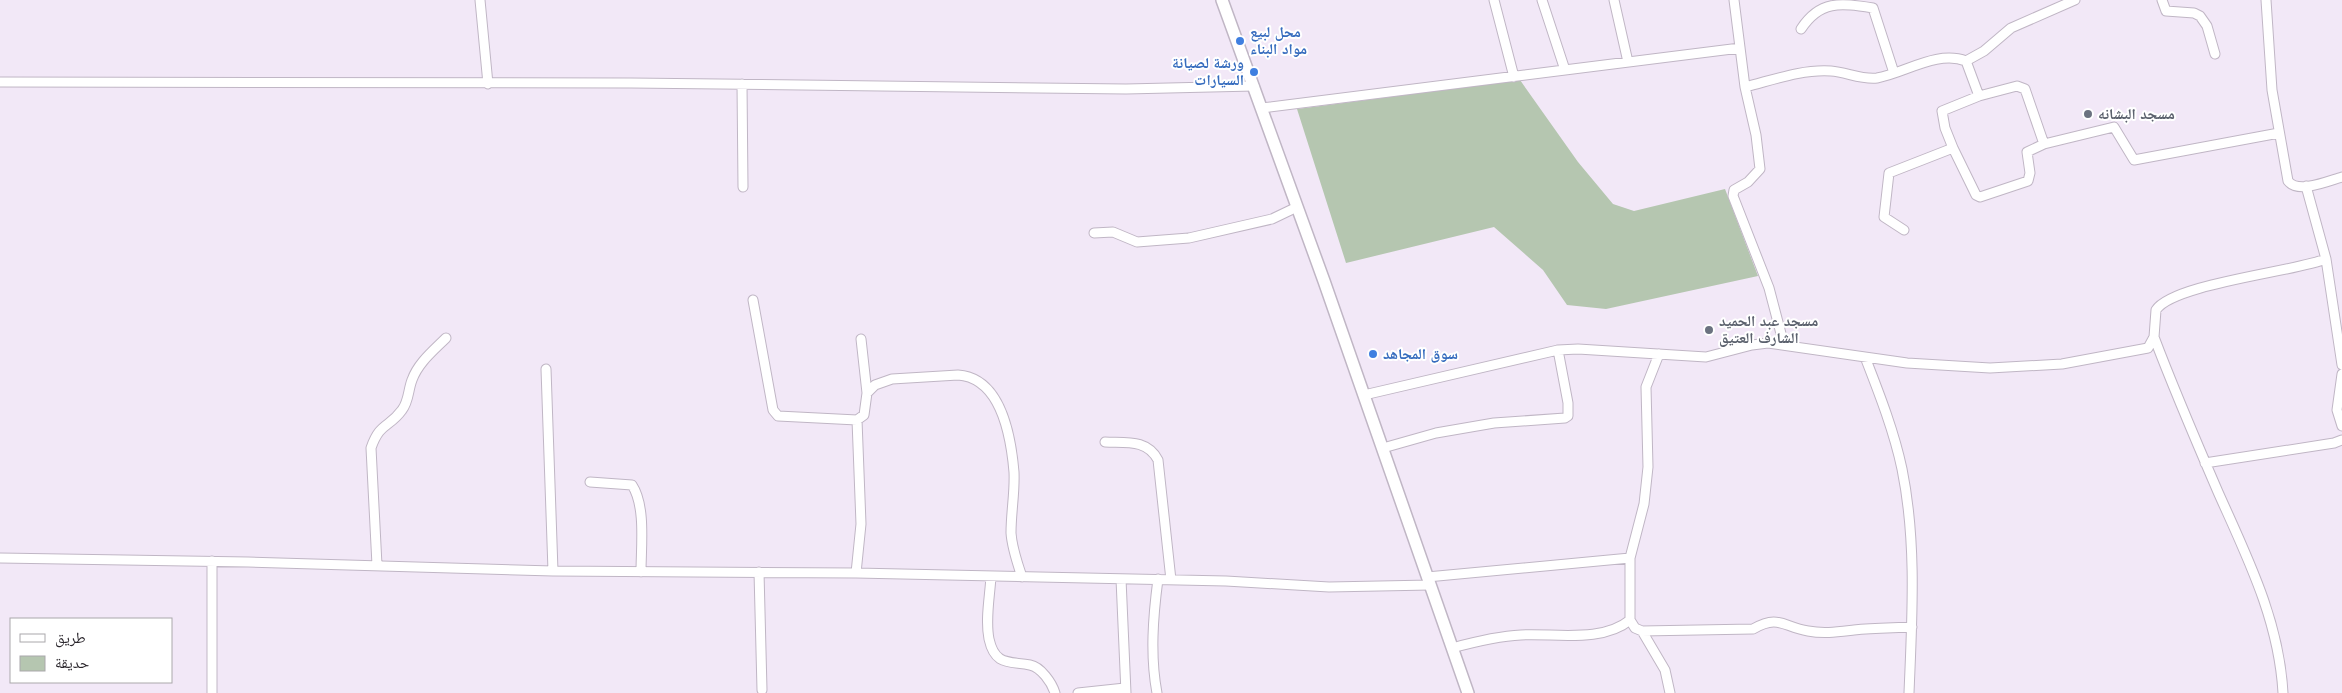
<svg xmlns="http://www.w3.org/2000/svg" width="2342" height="693" font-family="Jost,'Noto Naskh Arabic',sans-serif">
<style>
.green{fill:#b5c6b0}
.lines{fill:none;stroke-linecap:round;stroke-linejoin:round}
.minor-casing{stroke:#c0b6c5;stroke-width:11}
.secondary-casing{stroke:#c0b6c5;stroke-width:14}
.minor{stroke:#fff;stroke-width:9}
.secondary{stroke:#fff;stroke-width:11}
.shop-dot{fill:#3f7fe0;stroke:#fff;stroke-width:2}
.worship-dot{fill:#6b7280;stroke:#fff;stroke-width:2}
.labels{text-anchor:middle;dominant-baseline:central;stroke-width:4;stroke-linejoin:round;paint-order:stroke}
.shop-label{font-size:15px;font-weight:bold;fill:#366cbe;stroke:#fff;text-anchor:start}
.worship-label{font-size:15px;font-weight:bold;fill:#5b616d;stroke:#fff;text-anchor:start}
</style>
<rect width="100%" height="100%" fill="#f2e8f7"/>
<path class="green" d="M1520,80L1578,162L1613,204L1634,211L1725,189L1758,276L1606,309L1567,305L1543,270L1494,227L1346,263L1297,109Z"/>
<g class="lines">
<defs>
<path id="minor" d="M480,0L488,84
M1494,0L1514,77
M1542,0L1565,70
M1614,0L1628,62
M1734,0L1745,87L1756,135L1760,169L1748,182L1734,190L1733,196L1769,288L1784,345
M2162,0L2166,11L2194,13L2200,16L2207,26L2215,54
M2266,0L2272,90L2288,181C2298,194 2328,181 2342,177
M1801,29C1820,0 1840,3 1873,8L1894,73
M1966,61L1979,96L2017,86L2025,89L2044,144L2114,127L2134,160L2279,133
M0,82L631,83L1126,89L1254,86
M742,84L743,187
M1745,87C1773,80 1802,69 1831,71C1846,72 1862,80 1877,78C1905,73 1937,50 1966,61L1984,51L2011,28L2075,0
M1262,108L1740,48
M1953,148L1945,128L1942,111L1979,96
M2306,186L2326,259L2342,365
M1904,230L1884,217L1889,173L1953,148L1976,195L1980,197L2028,181L2030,173L2027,152L2044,144
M1094,233L1113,232L1137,242L1189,238L1272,219L1297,207
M753,300L773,410L778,416L857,420L864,415L867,393L861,339
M2154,337C2174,390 2196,441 2218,492C2247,557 2279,620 2283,693
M1865,357C1879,393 1894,431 1902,469C1917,543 1912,618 1909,693
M546,369L553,571
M2342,374L2337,410L2342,426
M867,393L875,385L892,379L958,375C1001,378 1011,437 1014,472C1015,492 1011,512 1011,533C1012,548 1017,562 1022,577
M1364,395L1558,350L1578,349L1706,357L1752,345L1768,343L1907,363L1990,368L2062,364L2148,348L2154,337L2156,310C2173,284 2292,272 2326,259
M1105,442C1126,443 1147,439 1158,460L1171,580
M1383,448L1436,433L1494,423L1565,418L1568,416V403L1558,350
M2205,463L2334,443L2342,440
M590,482L632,485C646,506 641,547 641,572
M0,558L248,562L553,571L856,573L1226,581L1329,587L1430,585
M212,561V693
M377,565L371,448C380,422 389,428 402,410C409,401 408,390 412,380C418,363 433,351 446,338
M759,572L762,690
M856,573L861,524L857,420
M991,576C990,596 985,619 989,639C995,666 1009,661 1030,665C1041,667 1052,683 1055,693
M1427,577L1630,558
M1121,579L1126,693
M1630,620L1635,628L1642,631L1753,629C1779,614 1783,627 1808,631C1824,634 1837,632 1854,630C1873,628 1892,628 1912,627
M1642,631L1665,670L1670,693
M1452,648C1474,642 1498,636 1521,635C1555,633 1602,643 1630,620V558L1644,504L1648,467L1646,387L1659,354
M1078,693L1125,688
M1157,693C1150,656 1153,617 1158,579"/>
<path id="secondary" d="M1222,0L1324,281L1468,693"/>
</defs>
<use href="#minor" class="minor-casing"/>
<use href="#secondary" class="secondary-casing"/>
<use href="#minor" class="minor"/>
<use href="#secondary" class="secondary"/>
</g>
<g class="shop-dot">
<circle cx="1240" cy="41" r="5"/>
<circle cx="1254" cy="72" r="5"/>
<circle cx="1373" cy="354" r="5"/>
</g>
<g class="worship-dot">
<circle cx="2088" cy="114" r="5"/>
<circle cx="1709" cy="330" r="5"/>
</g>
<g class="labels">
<g class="shop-label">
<text x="1250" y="32">محل لبيع<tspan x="1250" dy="17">مواد البناء</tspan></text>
<text x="1244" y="63" text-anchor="end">ورشة لصيانة<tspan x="1244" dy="17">السيارات</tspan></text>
<text x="1383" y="354">سوق المجاهد</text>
</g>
<g class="worship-label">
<text x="2098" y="114">مسجد البشانه</text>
<text x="1719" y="321">مسجد عبد الحميد<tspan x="1719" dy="17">الشارف العتيق</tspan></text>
</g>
</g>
<rect x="10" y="618" width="162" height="65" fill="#ffffff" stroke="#aaa8ab"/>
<rect x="20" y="634" width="25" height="8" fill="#ffffff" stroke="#aaa8ab"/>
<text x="55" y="643" font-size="15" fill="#2a262c">طريق</text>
<rect x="20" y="656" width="25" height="15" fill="#b5c6b0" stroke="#aaa8ab"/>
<text x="55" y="668" font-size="15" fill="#2a262c">حديقة</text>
</svg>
